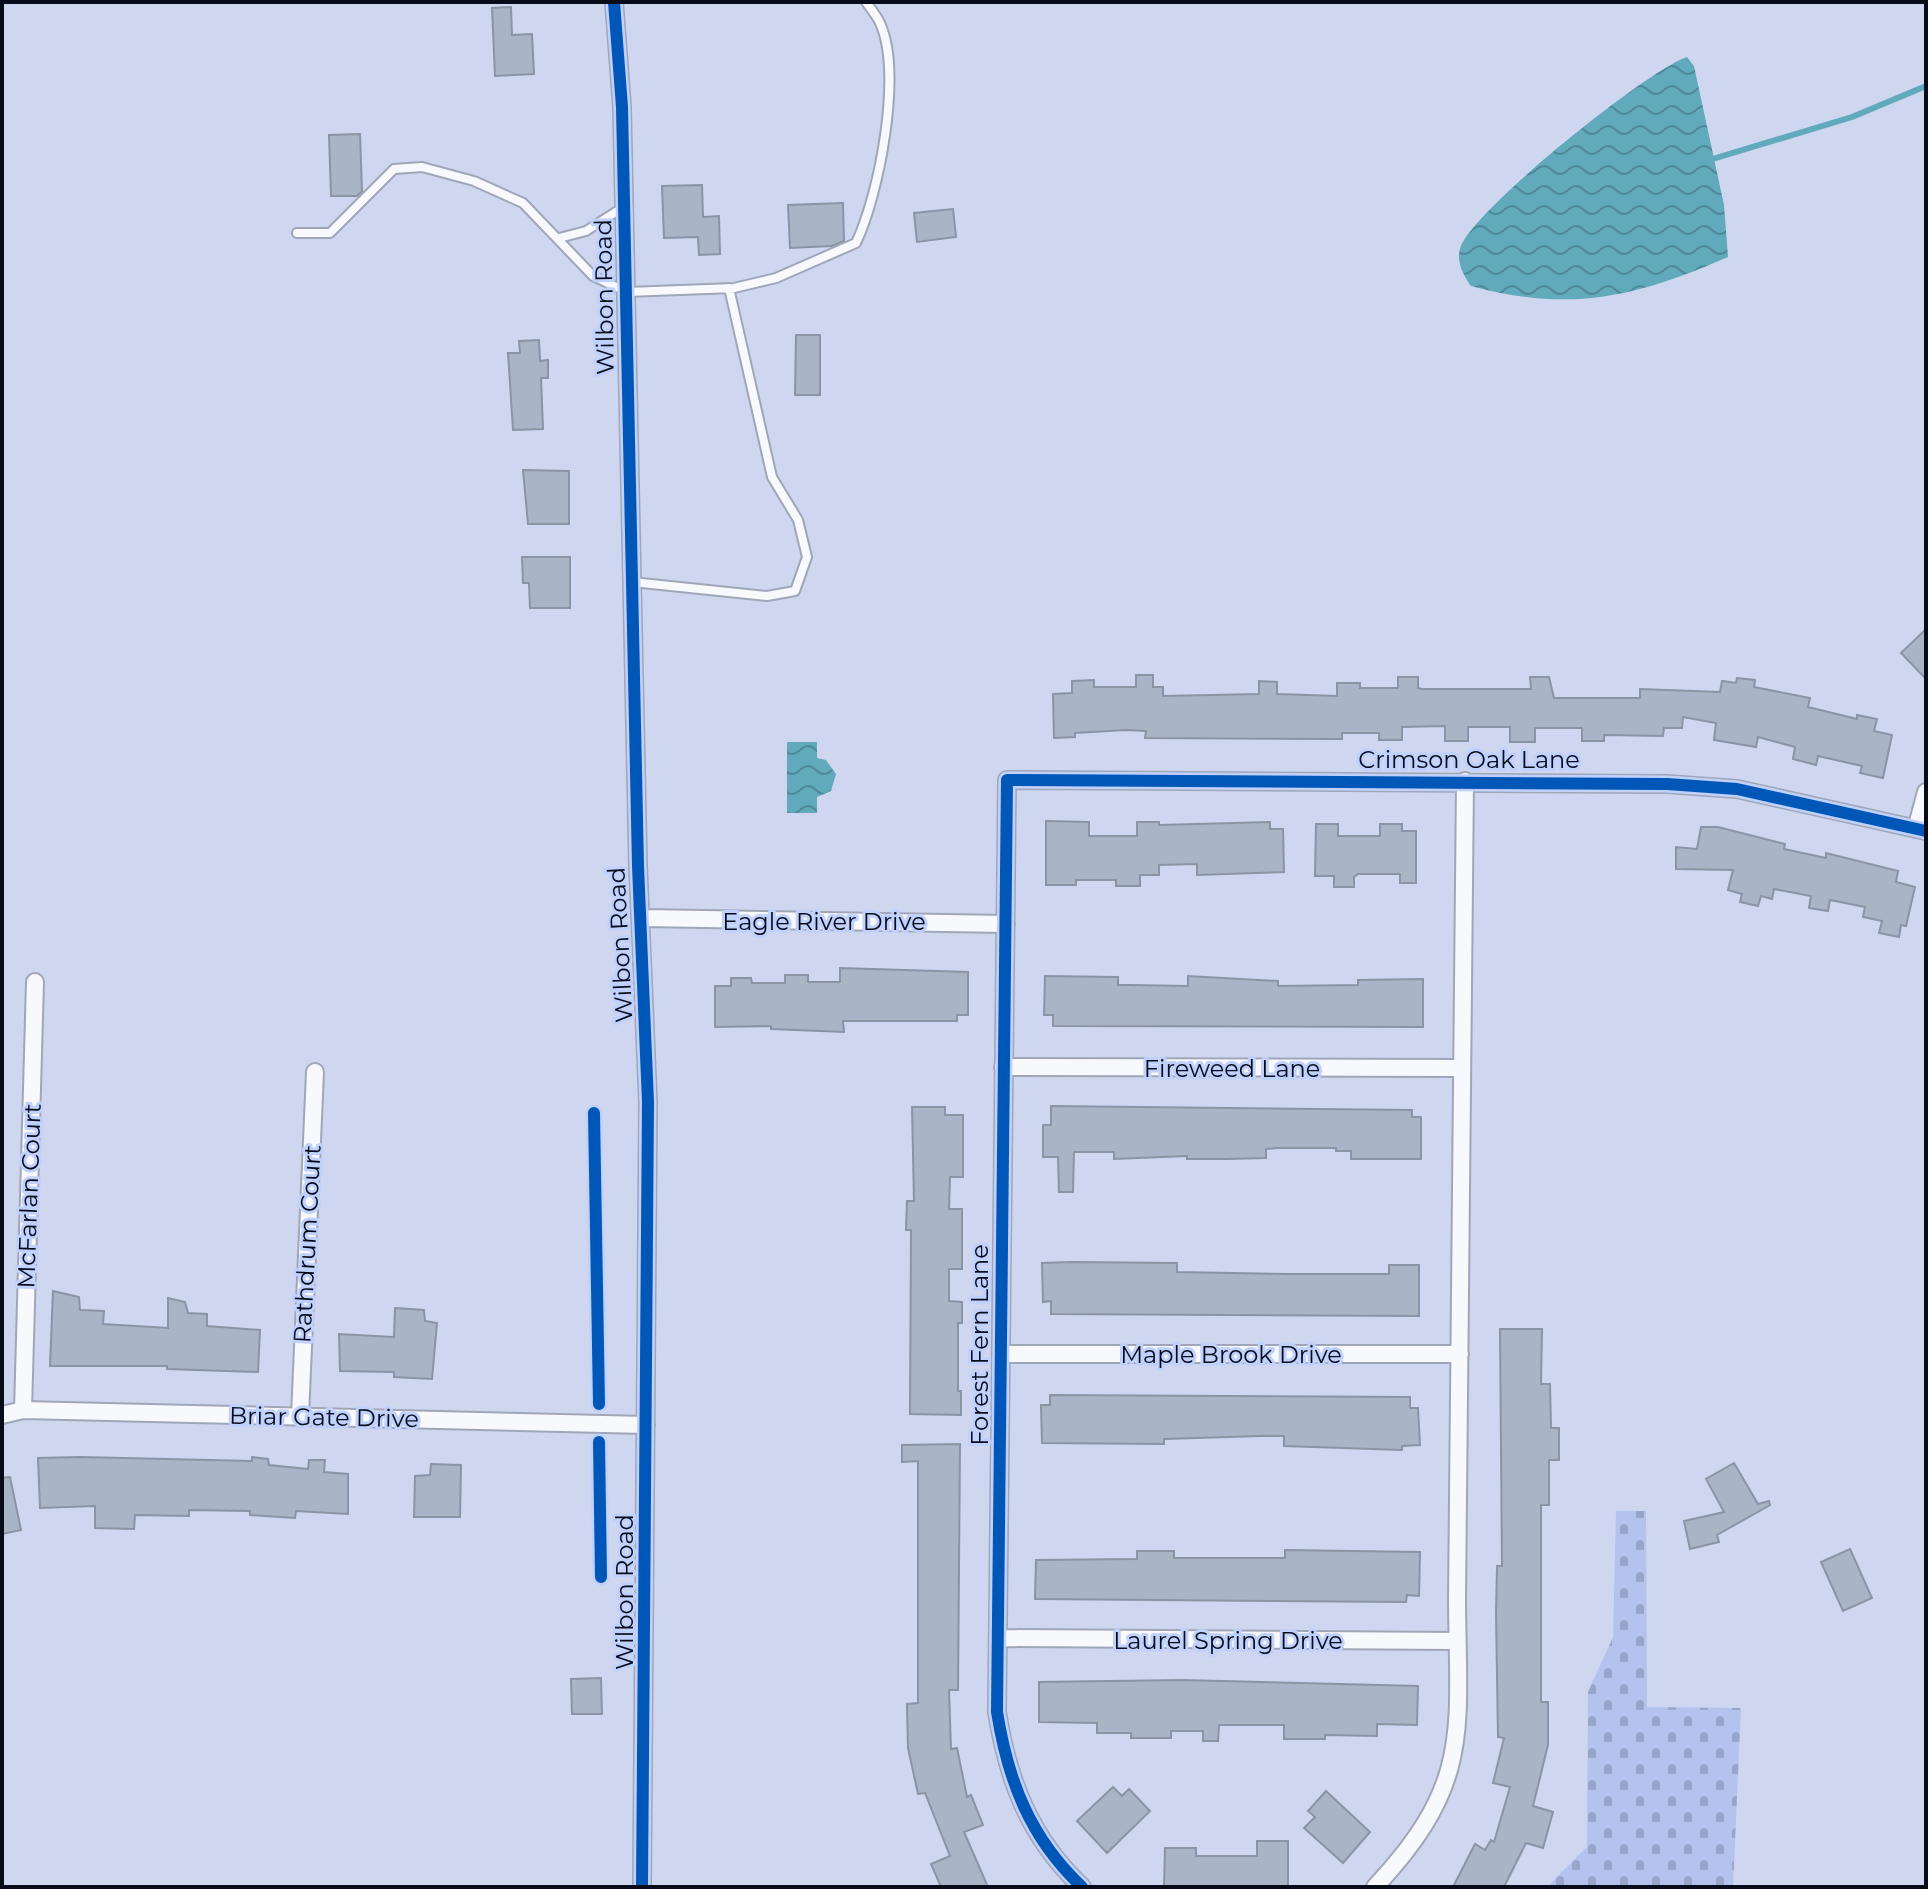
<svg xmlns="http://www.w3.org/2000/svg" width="1928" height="1889" font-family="Montserrat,sans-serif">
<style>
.cemetery{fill:url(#cemetery-stones)}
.water{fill:url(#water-waves)}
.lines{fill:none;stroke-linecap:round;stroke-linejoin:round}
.stream{stroke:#60aabc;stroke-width:6}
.building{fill:#a9b4c6;stroke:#8a94a5;stroke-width:2}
.service-casing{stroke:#9fa6b8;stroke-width:12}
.minor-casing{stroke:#9fa6b8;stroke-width:20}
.service{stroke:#f8f9fd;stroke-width:8}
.minor{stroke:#f8f9fd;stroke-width:16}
.cycleway-casing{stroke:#c0d1fd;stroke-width:17}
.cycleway{stroke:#0057b8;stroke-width:12}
.labels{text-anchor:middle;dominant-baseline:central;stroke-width:6;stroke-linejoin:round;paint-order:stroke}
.street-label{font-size:24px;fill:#070c1a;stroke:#c0d1fd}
</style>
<defs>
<pattern id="cemetery-stones" width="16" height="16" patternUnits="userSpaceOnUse" patternTransform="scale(2)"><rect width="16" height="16" fill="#b3c3ee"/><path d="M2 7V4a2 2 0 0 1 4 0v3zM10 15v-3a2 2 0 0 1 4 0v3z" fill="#98a6cc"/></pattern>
<pattern id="water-waves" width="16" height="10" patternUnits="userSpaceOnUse" patternTransform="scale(2)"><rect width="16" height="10" fill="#60aabc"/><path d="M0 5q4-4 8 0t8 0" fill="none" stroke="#4d8998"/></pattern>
</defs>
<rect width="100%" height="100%" fill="#ced7ef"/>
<path class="cemetery" d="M1616,1511H1646L1647,1707L1741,1708L1733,1887H1547L1587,1847L1588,1692L1613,1637Z"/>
<path class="water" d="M1687,57L1694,66L1724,205L1728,257C1636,297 1571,313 1471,286C1463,275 1455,260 1461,246C1476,208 1646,71 1687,57Z
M787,742H817V758L826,760L836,774L831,791L817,797V813H787Z"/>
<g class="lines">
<path class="stream" d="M1706,161L1852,117L1926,86"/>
</g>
<path class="building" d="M511,7L512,35L532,34L534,74L495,76L492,8Z
M360,134L362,191L357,196H331L329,135Z
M702,185L703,217L719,216L720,254L699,255L698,237L664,238L662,186Z
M843,203L844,241L832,246L790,248L788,205Z
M953,209L956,237L917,242L914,213Z
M796,335H820V395H795Z
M539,340L540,361L548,360V378H541L543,429L513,430L508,353H520L519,341Z
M523,470L569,471V524H528Z
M522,557H570V608H530L529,583H523Z
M1926,629V679L1901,653Z
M1136,675H1153V687H1163V696L1259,694V681L1277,682V694L1337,696V683H1360V688H1398V677H1418V688L1422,689H1531L1530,677H1549L1554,698H1640V689L1720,692L1722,681L1736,683L1737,678L1755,680L1754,687L1810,698L1808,707L1857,719V715L1877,719L1874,731L1892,735L1883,778L1860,773L1862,766L1818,756L1816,765L1793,759L1795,747L1758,737L1756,747L1714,740L1716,723L1683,717L1682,728H1664L1663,736L1604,735V741H1582V728H1535V742H1510V727H1468V741H1445V726L1402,727V740H1379V733H1342V739L1145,738L1146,731L1126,730L1075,733V737L1054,738L1053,694L1072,693V681L1094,680V687H1136Z
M1046,821L1089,822V836H1137V822H1159V825L1270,822V829H1283L1284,872L1197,875V864L1159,865V875H1140V886H1116V880H1076V885H1046Z
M1316,824H1338V836H1380V824H1402V831H1416V883H1400V874H1358L1354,877V887H1334V876H1315Z
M1701,827H1718L1785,844L1784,849L1826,858V853L1898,871L1896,882L1915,887L1906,926L1901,925L1899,937L1879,933L1882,921L1863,917L1865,907L1830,900L1828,911L1809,908L1811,896L1774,889L1772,899L1761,896L1758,906L1740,902L1742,894L1728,890L1733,870L1676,869V847L1697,849Z
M840,968L968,972V1015H957V1021H843L844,1032L771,1029V1026L715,1027V986H731V978H751L752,983H785V975H808V982H840Z
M1045,976L1118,977V985H1129L1188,986V976L1278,981V986L1358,985V980L1423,979V1027L1053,1026V1015H1044Z
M1051,1106L1412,1110V1117H1421V1159H1351V1151H1336V1148H1277L1266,1149V1158L1227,1159H1187V1156L1114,1159V1152H1074L1073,1192H1059L1058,1157H1043V1125H1051Z
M912,1107H945V1115H963V1177H950L949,1209H962V1269H949V1301L962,1302V1323H958V1391H961V1415L910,1414L911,1230H906L907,1201H914Z
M1072,1262L1177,1263V1272L1286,1274H1389V1265H1419V1316L1051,1314V1301L1043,1302L1042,1263Z
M53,1291L79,1297L80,1310L104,1311L103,1324L168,1328V1298L185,1302L188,1313L207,1314V1326L260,1330L258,1372L167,1369V1366H50Z
M395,1308L424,1310L425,1321L437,1323L432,1379L394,1377V1372L340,1371L339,1334L394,1337Z
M1500,1329H1542L1541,1384H1550L1551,1428H1559V1460H1549V1505H1541V1702H1548V1745L1533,1806L1553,1812L1543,1848L1526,1843L1504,1887H1453L1475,1844L1485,1850L1491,1840L1494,1842L1510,1787L1493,1783L1504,1738L1498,1737L1496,1614L1497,1566H1502Z
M1050,1395L1410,1397V1408H1418L1420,1445L1402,1446V1450L1284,1446V1436H1261L1164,1439V1444L1042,1443L1041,1405H1050Z
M960,1444L958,1690H949L951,1749L957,1748L967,1797L971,1795L983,1825L964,1832L988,1887H941L931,1864L950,1856L925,1793L918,1794L908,1748L907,1704L918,1703V1461L902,1462V1445Z
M80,1457L252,1461V1457L268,1459L269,1465L308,1469L309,1460H325L324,1472L348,1474V1514L296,1511L295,1518L250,1515V1511L189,1510V1516L135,1515L134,1529L95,1528V1506L40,1508L38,1458Z
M1734,1463L1758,1504L1769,1501L1770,1505L1717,1535L1719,1542L1690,1549L1684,1521L1724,1512L1706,1479Z
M431,1464L461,1465L460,1517H414L415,1476L430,1475Z
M10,1477L21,1530L2,1534V1478Z
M1850,1549L1872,1598L1843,1611L1821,1562Z
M1285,1550L1420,1552L1419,1596L1407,1595L1406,1602L1035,1599L1036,1560L1137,1559V1551H1174V1558H1285Z
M601,1678L602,1714H572L571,1679Z
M1182,1680L1418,1686L1417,1725L1377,1724V1736L1325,1735V1739H1284V1725H1219L1218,1741H1203V1731H1171V1738H1131V1733H1097V1723L1039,1722V1682Z
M1113,1787L1122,1796L1129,1789L1150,1811L1107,1853L1077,1821Z
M1326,1791L1370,1832L1343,1863L1304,1828L1315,1817L1308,1811Z
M1257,1841H1288V1887H1164L1165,1848H1196V1856H1257Z"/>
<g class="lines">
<defs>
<path id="service" d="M297,233H330L394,169L422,167L474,181L523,203L593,276L627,292L734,288L776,278L856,243C879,195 903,73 880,23C877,16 871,9 866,2
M559,238L586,231L622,208
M632,582L767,596L795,591L807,557L798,520L772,477L729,288"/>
<path id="minor" d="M614,2L622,107L638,866L648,1102L642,1887
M1916,829L1926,792
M643,918L1006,924
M1003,1067L1461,1068
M1002,1354H1460
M23,1410L35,982
M2,1415L23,1410L646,1425
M300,1416L315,1072
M998,1638L1457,1641
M1082,1887C1030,1838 1008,1781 997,1712L1007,780L1667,784L1737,789L1926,831
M1375,1887C1472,1783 1458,1733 1457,1600L1465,781"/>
</defs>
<use href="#service" class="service-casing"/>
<use href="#minor" class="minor-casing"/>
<use href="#service" class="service"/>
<use href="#minor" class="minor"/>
<defs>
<path id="cycleway" d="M614,2L622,107L638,866L648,1102L642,1887
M594,1113L599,1404
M599,1442L601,1577
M1082,1887C1030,1838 1008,1781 997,1712L1007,780L1667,784L1737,789L1926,831"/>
</defs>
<use href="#cycleway" class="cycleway-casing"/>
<use href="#cycleway" class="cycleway"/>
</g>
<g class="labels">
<g class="street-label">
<text transform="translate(604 297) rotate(-91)">Wilbon Road</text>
<text x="1469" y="759">Crimson Oak Lane</text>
<text x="824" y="921">Eagle River Drive</text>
<text transform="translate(620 945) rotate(-93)">Wilbon Road</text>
<text x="1232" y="1068">Fireweed Lane</text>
<text transform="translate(29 1196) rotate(-88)">McFarlan Court</text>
<text transform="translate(307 1244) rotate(-87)">Rathdrum Court</text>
<text transform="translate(979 1345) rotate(-90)">Forest Fern Lane</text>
<text x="1231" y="1354">Maple Brook Drive</text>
<text transform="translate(324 1417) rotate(1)">Briar Gate Drive</text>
<text transform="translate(624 1592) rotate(-90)">Wilbon Road</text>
<text x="1228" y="1640">Laurel Spring Drive</text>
</g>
</g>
<rect width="1928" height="1889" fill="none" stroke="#070c1a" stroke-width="8"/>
</svg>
